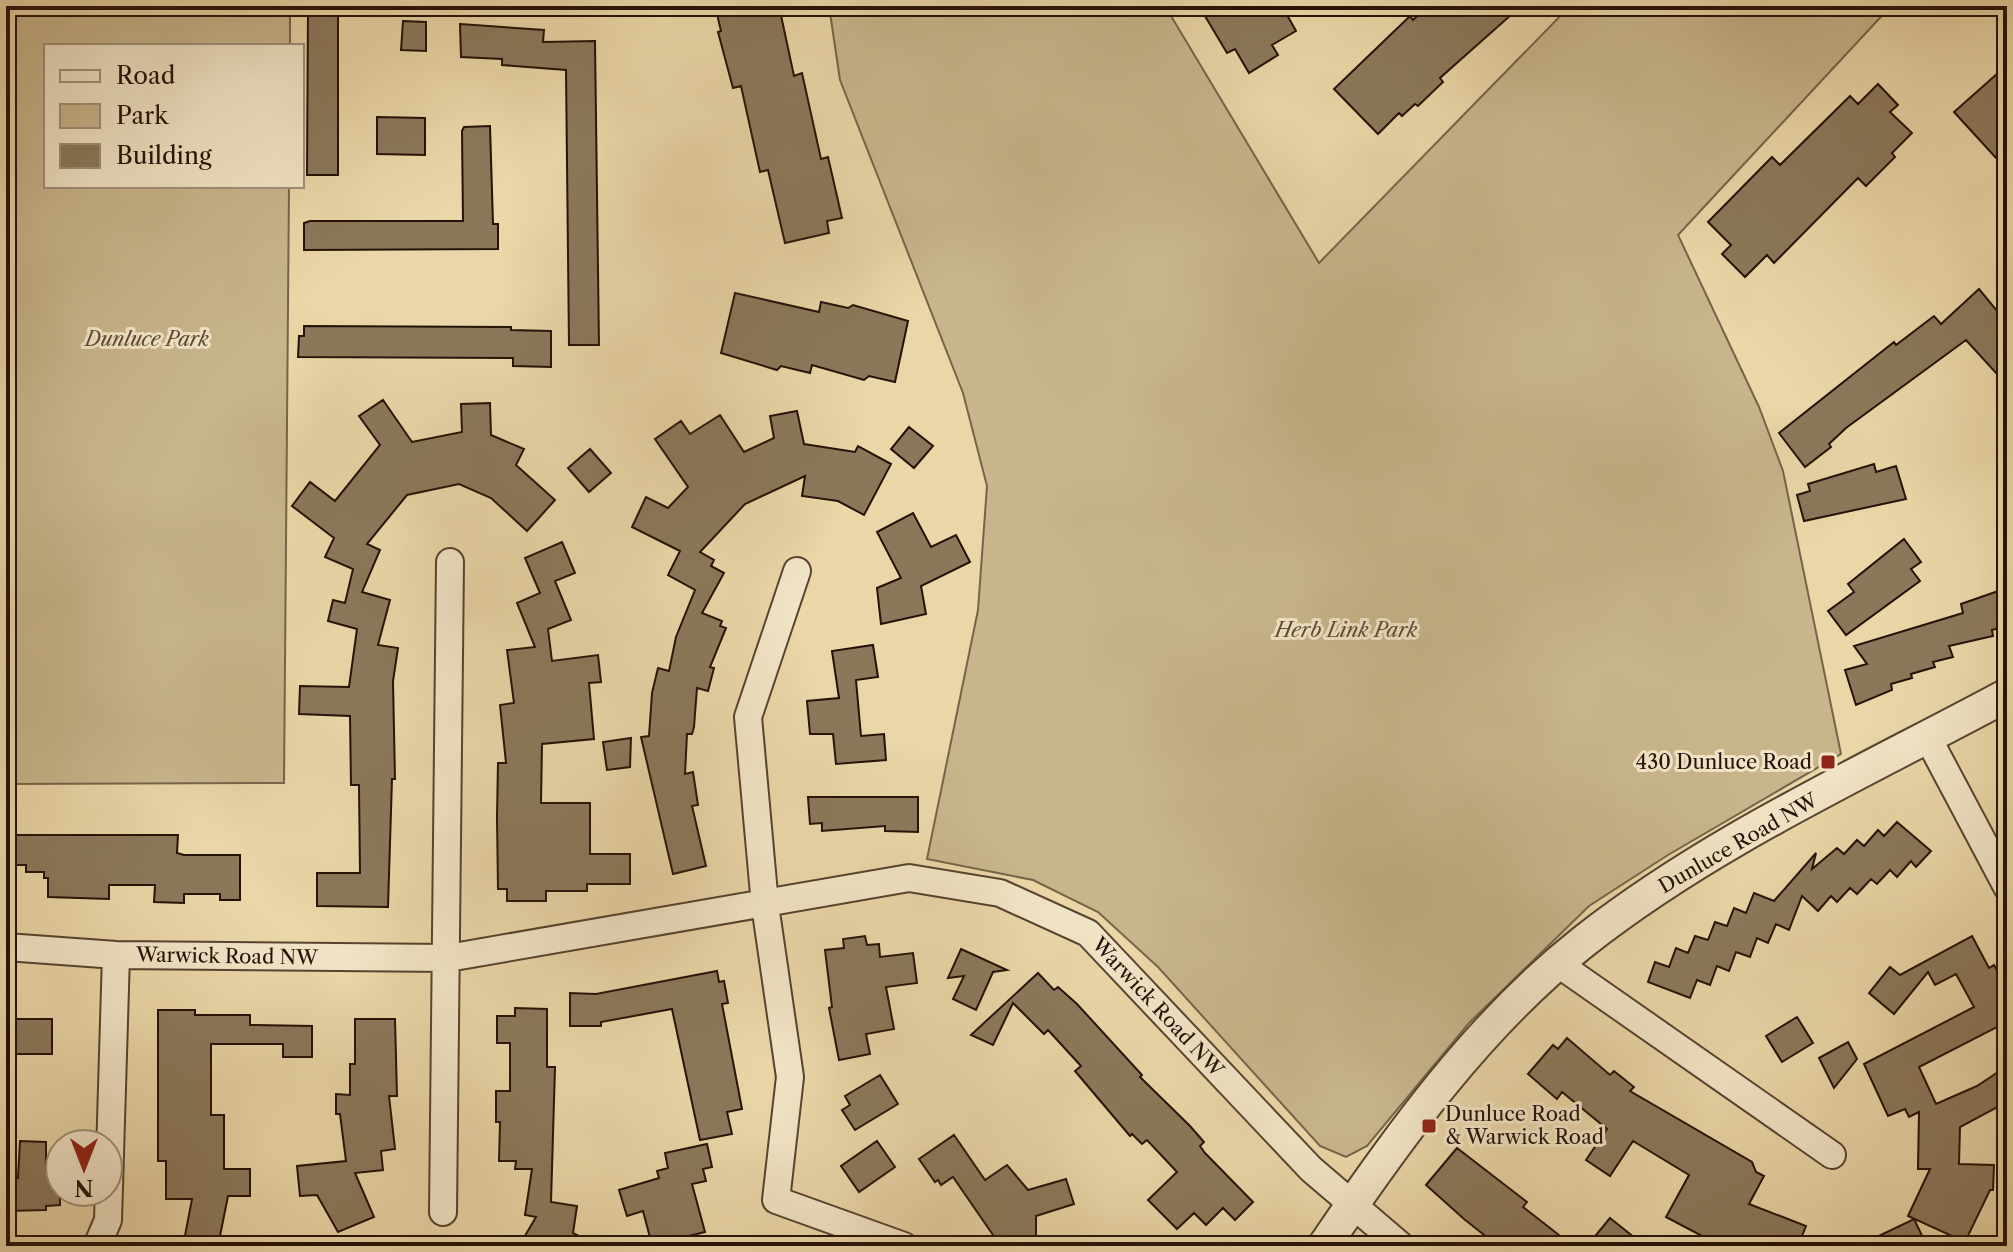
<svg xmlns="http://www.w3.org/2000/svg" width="2013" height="1252" font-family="'Libre Caslon Text',serif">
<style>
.green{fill:#c8b58c;stroke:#76644a;stroke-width:2}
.building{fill:#8b785b;stroke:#241208;stroke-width:2}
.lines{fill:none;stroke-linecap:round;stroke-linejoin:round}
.minor-casing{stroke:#564330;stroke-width:30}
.tertiary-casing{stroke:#564330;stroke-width:36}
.minor{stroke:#f1e4c6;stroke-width:26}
.tertiary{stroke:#f1e4c6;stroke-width:32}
.poi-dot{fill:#8f2418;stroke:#f1e4c6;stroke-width:3}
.labels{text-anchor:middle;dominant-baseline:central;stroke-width:6;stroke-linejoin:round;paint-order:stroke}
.park-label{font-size:20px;font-style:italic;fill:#5d4b36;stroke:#f1e4c6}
.poi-label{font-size:20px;fill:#241208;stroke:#f1e4c6;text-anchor:end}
.street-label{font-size:20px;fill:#241208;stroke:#f1e4c6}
</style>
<rect width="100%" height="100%" fill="#ead6a7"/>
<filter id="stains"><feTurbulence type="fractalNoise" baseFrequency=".0025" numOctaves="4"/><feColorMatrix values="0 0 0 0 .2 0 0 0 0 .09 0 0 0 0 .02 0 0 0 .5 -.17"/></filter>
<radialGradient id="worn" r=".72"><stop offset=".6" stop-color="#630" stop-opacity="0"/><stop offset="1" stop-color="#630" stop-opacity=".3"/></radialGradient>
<path class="green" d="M6,6H290V46H46V186H289L284,783L6,784Z
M829,6H1165L1319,263L1570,6H1891L1678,235L1759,407L1783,471L1841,754L1668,855L1589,906L1469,1023L1367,1146L1346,1157L1320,1146L1158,967L1098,912L1033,880L927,859L978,610L987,486L963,393L840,80Z"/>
<path class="building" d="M308,6H338V175H307Z
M732,6H779L794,76L802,73L821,159L828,157L842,218L827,221L829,233L785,243L768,170L760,172L741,86L733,88L718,32L721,31L717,14L733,11Z
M1199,6H1282L1296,31L1272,45L1278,55L1249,73L1235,49L1227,53Z
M1428,6H1521L1440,78L1443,82L1418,106L1415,104L1402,116L1399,113L1378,134L1334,89L1410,16L1413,20Z
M403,21L426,22V51L401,50Z
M460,24L544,30L543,42L595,41L599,345H569L566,70L502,65V59L461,57Z
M2007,65V170L1954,112Z
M1878,84L1898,105L1890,112L1912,133L1892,153L1895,157L1866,186L1858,178L1774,263L1767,255L1745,277L1722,254L1731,245L1708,222L1772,157L1780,165L1850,96L1858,104Z
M377,117L425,118V155L377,154Z
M490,126L493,224H498V249L304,250V223L310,221H463L462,131L464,127Z
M1979,289L2007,323V385L1966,340L1846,428L1829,444L1831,447L1805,467L1779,433L1894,342L1896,345L1934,316L1941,324Z
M735,293L819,312L821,302L848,308L853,305L908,321L895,382L869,376L864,380L812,365L810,373L781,366L777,370L721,353Z
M304,326L511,327V330L551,331V367L513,366V358L298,357L299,336H304Z
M383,400L412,442L462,432L461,404L490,403L491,435L524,449L516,465L555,500L527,531L491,498L459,484L407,495L367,544L380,550L362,592L390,600L378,645L398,648L393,681L395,779H392L388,907L317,906V873H360L359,785H351L350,716L299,714L300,686L349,687L357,629L328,621L333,600L345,603L353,569L325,557L334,538L292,506L310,482L335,501L380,445L359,416Z
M797,411L804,444L855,452L858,446L891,464L864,515L838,501L802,496L805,476L745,504L700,552L714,560L711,566L724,573L702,613L722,621L720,626L726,628L710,667L714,668L708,691L697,688L694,727L692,734H687L685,774L693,772L698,805L692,806L706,866L673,874L641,737L649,736L652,693L658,668L669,671L676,637L695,590L668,575L680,551L632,527L646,497L668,508L688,487L655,439L681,421L690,434L720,415L744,452L774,438L770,416Z
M909,427L933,446L914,468L891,449Z
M590,449L611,473L589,492L568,468Z
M1874,464L1876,472L1896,466L1906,499L1804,521L1797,495L1810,491L1808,484Z
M913,513L931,547L956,535L970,562L921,586L926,614L881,624L877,588L901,578L877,532Z
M1904,539L1921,562L1911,569L1920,581L1846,635L1828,611L1854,592L1848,584Z
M562,542L575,573L555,581L571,620L548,629L552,661L598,655L601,682L589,683L594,739L542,744L541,803H590V854H630V884H587V891H546V901H507V889H498L497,817L498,763H506L500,705L514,703L507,650L535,647L517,603L540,593L525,558Z
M2007,588V626L1992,630L1993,636L1949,646L1953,657L1933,662L1935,667L1911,674L1912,678L1891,684L1892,690L1856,705L1845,670L1867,664L1854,646L1963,613L1961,604Z
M873,645L878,677L856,680L861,736L884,734L886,760L836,764L833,734H810L807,701L839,698L832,651Z
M631,738L630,767L607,770L603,742Z
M808,797H918V832L885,831V826L822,831V823L810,824Z
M1897,822L1931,851L1916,867L1911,861L1897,877L1890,870L1877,884L1871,879L1857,894L1850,888L1837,902L1831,896L1818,911L1802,896L1789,930L1776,924L1768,943L1757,938L1750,957L1736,952L1729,971L1717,966L1710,985L1697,980L1690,998L1648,982L1655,962L1669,967L1676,948L1688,953L1695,936L1708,940L1715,922L1727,926L1734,908L1746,913L1754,893L1774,901L1816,853L1812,869L1837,848L1844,854L1857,840L1864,846L1878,830L1884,836Z
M6,835H178L177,853L184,855H240V900H220V894H184V903L154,902L155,885H109V899L48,897V878H44V872H26V865H6Z
M865,936L867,945L879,944L880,957L913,953L917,983L886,987L894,1029L866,1034L870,1054L839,1060L829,1008L832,1007L825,950L844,948L843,939Z
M1972,936L1989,968L1994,965L2007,990V1022L1919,1067L1936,1104L1977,1086L2007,1066V1102L1960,1127L1959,1164L1994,1165L1993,1190H1990L1965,1242L1908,1216L1930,1169H1918L1919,1112L1909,1117L1905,1109L1888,1116L1864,1064L1974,1007L1956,974L1935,985L1928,972L1894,1014L1869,993L1890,967L1900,975Z
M961,949L1007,970L993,972L976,1010L953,999L964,976L948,978Z
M717,971L719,982L724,981L728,1003L722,1004L742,1109L727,1112L732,1134L700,1140L672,1009L601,1022V1026H570V993L596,994Z
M1038,973L1054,990L1058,987L1077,1004L1142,1075L1140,1077L1190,1126L1204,1142L1200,1146L1205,1153L1253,1202L1235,1220L1223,1208L1206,1225L1194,1213L1177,1229L1148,1200L1177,1172L1147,1140L1142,1144L1132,1134L1130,1136L1075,1071L1081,1066L1048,1030L1044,1034L1013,1003L993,1045L971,1035Z
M515,1008L547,1009V1067H555L551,1202L577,1206L573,1233L598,1246H519L536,1217L525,1215L532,1169H515L516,1161H499L500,1122H496V1091H510V1043H497V1016H515Z
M158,1010H195V1015H250V1025L312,1026V1057H283V1044H211V1115H224V1169H250V1196H228L218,1246H183L192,1199H166V1161H158Z
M1797,1017L1813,1043L1782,1062L1766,1036Z
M7,1019H52V1054H7Z
M355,1019H395L397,1096H389L395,1149L381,1151L383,1170L355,1173L374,1217L338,1232L317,1195L300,1196L297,1166L346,1161L340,1114H336V1094L350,1095V1064H355Z
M1567,1038L1610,1075L1614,1071L1634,1087L1630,1091L1752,1162L1756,1172L1764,1176L1749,1204L1806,1226L1798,1246H1721L1666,1217L1689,1175L1633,1141L1610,1176L1586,1160L1607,1129L1562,1092L1557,1099L1528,1074L1553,1045L1558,1049Z
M1848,1042L1857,1059L1834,1088L1819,1058Z
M880,1075L898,1104L855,1130L842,1110L850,1105L845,1096Z
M954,1135L985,1180L1007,1165L1028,1190L1066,1179L1074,1204L1036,1216V1246H993V1235L953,1177L941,1185L938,1180L935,1182L919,1159Z
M20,1141L46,1142V1171H60V1205L46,1206V1210L6,1211V1178H18Z
M877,1141L895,1167L859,1192L841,1166Z
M707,1144L712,1167L703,1169L706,1181L692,1184L705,1232L652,1245L643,1211L627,1216L619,1190L659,1178L657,1171L668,1168L665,1153Z
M1457,1148L1527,1202L1523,1207L1573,1246H1498L1464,1219L1426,1185Z
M1610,1218L1645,1246H1587Z
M1914,1219L1927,1246H1858Z"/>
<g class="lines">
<defs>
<path id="minor" d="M797,571L748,717L765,905L790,1077L776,1200L904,1246
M1928,738L2007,887
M6,947L116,955L448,958L909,878L1000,893L1088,933L1311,1169L1401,1246
M1557,963L1832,1155
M443,1212L450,562
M97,1246L108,1220L116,955"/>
<path id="tertiary" d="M1324,1246C1398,1137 1479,1024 1583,942C1711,841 1864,772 2007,695"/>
</defs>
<use href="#minor" class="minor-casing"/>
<use href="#tertiary" class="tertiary-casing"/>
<use href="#minor" class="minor"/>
<use href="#tertiary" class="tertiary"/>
</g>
<g class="poi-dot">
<rect x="1820" y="754" width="16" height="16" rx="4"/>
<rect x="1421" y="1118" width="16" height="16" rx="4"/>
</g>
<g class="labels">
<g class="park-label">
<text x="147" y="339">Dunluce Park</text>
<text x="1346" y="630">Herb Link Park</text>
</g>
<g class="poi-label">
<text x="1812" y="762">430 Dunluce Road</text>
<text x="1445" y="1114" text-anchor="start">Dunluce Road<tspan x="1445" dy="23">&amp; Warwick Road</tspan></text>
</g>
<g class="street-label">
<text transform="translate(1738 843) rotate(-30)">Dunluce Road NW</text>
<text transform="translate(227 956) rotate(1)">Warwick Road NW</text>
<text transform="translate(1158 1007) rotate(47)">Warwick Road NW</text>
</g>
</g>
<rect width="2013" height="1252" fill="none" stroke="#ead6a7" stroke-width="32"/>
<rect x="8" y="8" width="1997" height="1236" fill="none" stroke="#241208" stroke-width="4"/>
<rect x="16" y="16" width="1981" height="1220" fill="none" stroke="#241208" stroke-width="2"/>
<rect x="44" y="44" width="260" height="144" fill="#f1e4c6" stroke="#9f907a" stroke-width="2"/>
<rect x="60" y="70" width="40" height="12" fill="#f1e4c6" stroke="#9f907a" stroke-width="2"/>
<text x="116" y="84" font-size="24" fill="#241208">Road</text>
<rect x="60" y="104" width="40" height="24" fill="#c8b58c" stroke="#9f907a" stroke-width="2"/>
<text x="116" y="124" font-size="24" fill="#241208">Park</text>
<rect x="60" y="144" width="40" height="24" fill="#8b785b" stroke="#9f907a" stroke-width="2"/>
<text x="116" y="164" font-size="24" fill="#241208">Building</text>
<g transform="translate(84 1168) rotate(180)"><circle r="38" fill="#f1e4c6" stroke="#9f907a" stroke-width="2"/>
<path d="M0-6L14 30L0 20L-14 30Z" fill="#8f2418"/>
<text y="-12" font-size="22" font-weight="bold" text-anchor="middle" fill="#241208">N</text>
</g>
<rect width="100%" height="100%" filter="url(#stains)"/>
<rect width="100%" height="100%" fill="url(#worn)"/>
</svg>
